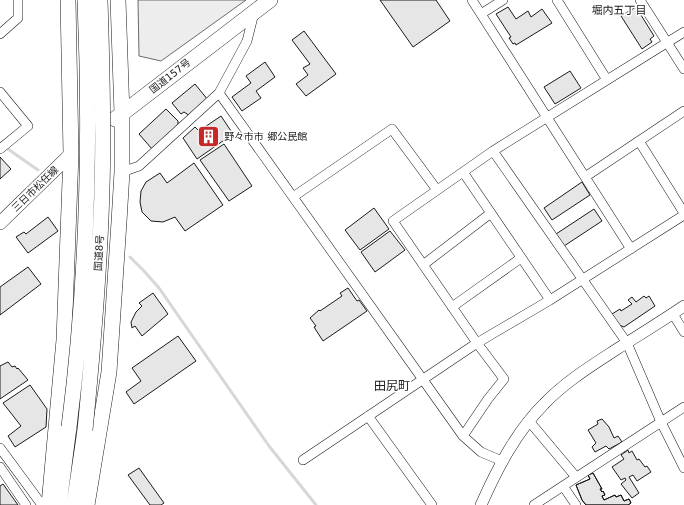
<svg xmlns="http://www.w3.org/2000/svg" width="684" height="505" font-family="'DejaVu Sans','Noto Sans JP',sans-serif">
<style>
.built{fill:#ededed;stroke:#6a6a6a}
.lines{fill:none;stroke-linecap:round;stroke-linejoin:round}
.stream{stroke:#d7d7d7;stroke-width:3}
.building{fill:#e6e6e6;stroke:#1a1a1a}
.minor-casing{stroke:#1a1a1a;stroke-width:10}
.tertiary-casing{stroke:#1a1a1a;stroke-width:12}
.secondary-casing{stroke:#1a1a1a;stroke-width:14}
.trunk-casing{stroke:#1a1a1a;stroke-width:16}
.minor{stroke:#fff;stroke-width:9}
.tertiary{stroke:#fff;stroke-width:11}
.secondary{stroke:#fff;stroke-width:13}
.trunk{stroke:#fff;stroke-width:15}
.trunk-bridge-casing{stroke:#1a1a1a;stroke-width:16;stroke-linecap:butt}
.trunk-bridge{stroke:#fff;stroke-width:15}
.labels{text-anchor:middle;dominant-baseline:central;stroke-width:3;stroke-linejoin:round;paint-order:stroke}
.street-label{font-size:10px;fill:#1a1a1a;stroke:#fff}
.poi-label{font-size:10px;fill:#1a1a1a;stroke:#fff;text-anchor:start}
.neighbourhood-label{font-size:11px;fill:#1a1a1a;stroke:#fff}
.quarter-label{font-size:12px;fill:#1a1a1a;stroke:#fff}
</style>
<rect width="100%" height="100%" fill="#fff"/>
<path class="built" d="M138,0H246L161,61L139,56Z"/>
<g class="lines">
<path class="stream" d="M5,147L38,170
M130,257L144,271L159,288L269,446L316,505"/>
</g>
<path class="building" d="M380,0H436L450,21L413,47Z
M508,7L516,19L528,11L531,17L542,9L552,23L516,45L515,43L513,44L509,38L511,37L496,14Z
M636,7L654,36L650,39L652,42L642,49L621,16Z
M304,31L336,74L306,96L296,84L308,75L303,68L310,64L292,40Z
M265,62L275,77L256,91L261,98L242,111L232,97L251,83L246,76Z
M570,71L581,88L555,104L544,87Z
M195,84L208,100L190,116L184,112L181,114L172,103Z
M166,109L178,121V127L152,149L139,134Z
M221,116L233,134L197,159L183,138L195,127L199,131Z
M224,144L252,186L229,201L200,160Z
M0,157L11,169L0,179Z
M194,163L223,205L185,231L175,217L163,222L151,221L142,212L140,202L141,191L146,182L160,173L167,183Z
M582,182L590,195L552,220L544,208Z
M374,208L389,229L360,250L345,230Z
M594,209L602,221L564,246L556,234Z
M48,217L58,231L28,253L16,237L24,232L26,234Z
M390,231L405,250L375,272L361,252Z
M28,267L41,284L0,315V287Z
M348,288L357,301L359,300L367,311L323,341L314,327L316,326L310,318L319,310L320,311L342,296L340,293Z
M153,293L168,314L142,336L135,326L132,328L131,322L136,312L142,306L139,303Z
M644,296L646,298L649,296L655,306L624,327L619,325L612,314L620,309L621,311L632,304L628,300L632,297L636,302Z
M178,336L196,361L134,404L126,392L141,381L132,368Z
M8,362L12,367L15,366L17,369L18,368L28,380L0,399V366Z
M30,385L47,409L46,427L15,447L8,436L21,426L3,403Z
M602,419L609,427L614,438L618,436L622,442L609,449L606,446L595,452L592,447L596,443L588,430L598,424L597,421Z
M628,450L629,453L632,451L637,460L639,459L645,467L647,466L651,472L637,481L633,475L629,477L639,493L632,498L621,484L626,480L625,478L621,480L612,467L624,459L621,455Z
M139,468L164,503L161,505H150L128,475Z
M593,473L602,489H600L602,492L603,491L605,495L602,496L604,500L615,495L616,497L621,495L624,501L629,499L631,503L628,505H586L582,500L576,485L590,479L588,475Z
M593,473L602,489H600L602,492L603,491L605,495L602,496L604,500L615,495L616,497L621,495L624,501L629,499L631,503L628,505H586L582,500L576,485L590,479L588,475Z
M3,484L18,505H0V486Z"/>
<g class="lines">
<defs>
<path id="minor" d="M472,0L631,249
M557,0L607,80
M640,0L684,69
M254,13L247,41L219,93L463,436L481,452L502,461
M481,14L503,0
M0,34L18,18V0
M0,92L28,126L0,149
M639,141L684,213
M493,151L627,343L661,422L684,468
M122,172L139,166L219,93
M463,172L550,300
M585,177L684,111
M293,197L392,129L437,190
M423,265L491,213
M452,307L521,258
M673,314L684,332
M368,416L432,505
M529,421L576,477
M463,436L488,399L504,379L477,343L393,221L493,151L684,32
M0,448L42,505
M303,460L477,343L550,300L684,215
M0,467L26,505
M563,486L576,505
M534,505L684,407"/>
<path id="tertiary" d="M481,505C497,469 516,432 544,404C565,382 591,366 617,349C639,335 662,321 684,306"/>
<path id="secondary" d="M0,223L71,154"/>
<path id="trunk" d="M115,119L270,0
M49,505L64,340L71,154L68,0
M59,505L69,427
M74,505L85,430
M87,505L109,372L119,222L122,172V114L118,0"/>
</defs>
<use href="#minor" class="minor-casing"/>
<use href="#tertiary" class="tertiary-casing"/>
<use href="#secondary" class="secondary-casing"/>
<use href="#trunk" class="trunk-casing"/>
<use href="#minor" class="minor"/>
<use href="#tertiary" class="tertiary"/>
<use href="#secondary" class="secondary"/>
<use href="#trunk" class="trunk"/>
<defs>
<path id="trunk-bridge" d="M69,427C87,286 91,142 85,0
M85,430C93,349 100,269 102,188C104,125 102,62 100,0"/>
</defs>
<use href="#trunk-bridge" class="trunk-bridge-casing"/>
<use href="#trunk-bridge" class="trunk-bridge"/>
</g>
<defs>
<symbol id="building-square" viewBox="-11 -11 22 22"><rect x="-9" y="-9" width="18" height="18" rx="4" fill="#c62828" stroke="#fff"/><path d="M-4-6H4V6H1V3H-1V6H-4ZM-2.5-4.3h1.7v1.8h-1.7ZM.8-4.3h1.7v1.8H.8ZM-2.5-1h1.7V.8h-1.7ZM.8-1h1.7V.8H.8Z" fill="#fff"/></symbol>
</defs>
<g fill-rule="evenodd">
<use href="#building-square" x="196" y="124" width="25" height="25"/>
</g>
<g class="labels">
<g class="street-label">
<text transform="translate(170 76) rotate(-38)">国道157号</text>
<text transform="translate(35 189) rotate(-44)">三日市松任線</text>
<text transform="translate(99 253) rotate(-87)">国道8号</text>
</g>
<g class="poi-label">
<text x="224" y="136">野々市市 郷公民館</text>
</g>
<g class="neighbourhood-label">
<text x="619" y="10">堀内五丁目</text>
</g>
<g class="quarter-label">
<text x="392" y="386">田尻町</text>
</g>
</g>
</svg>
